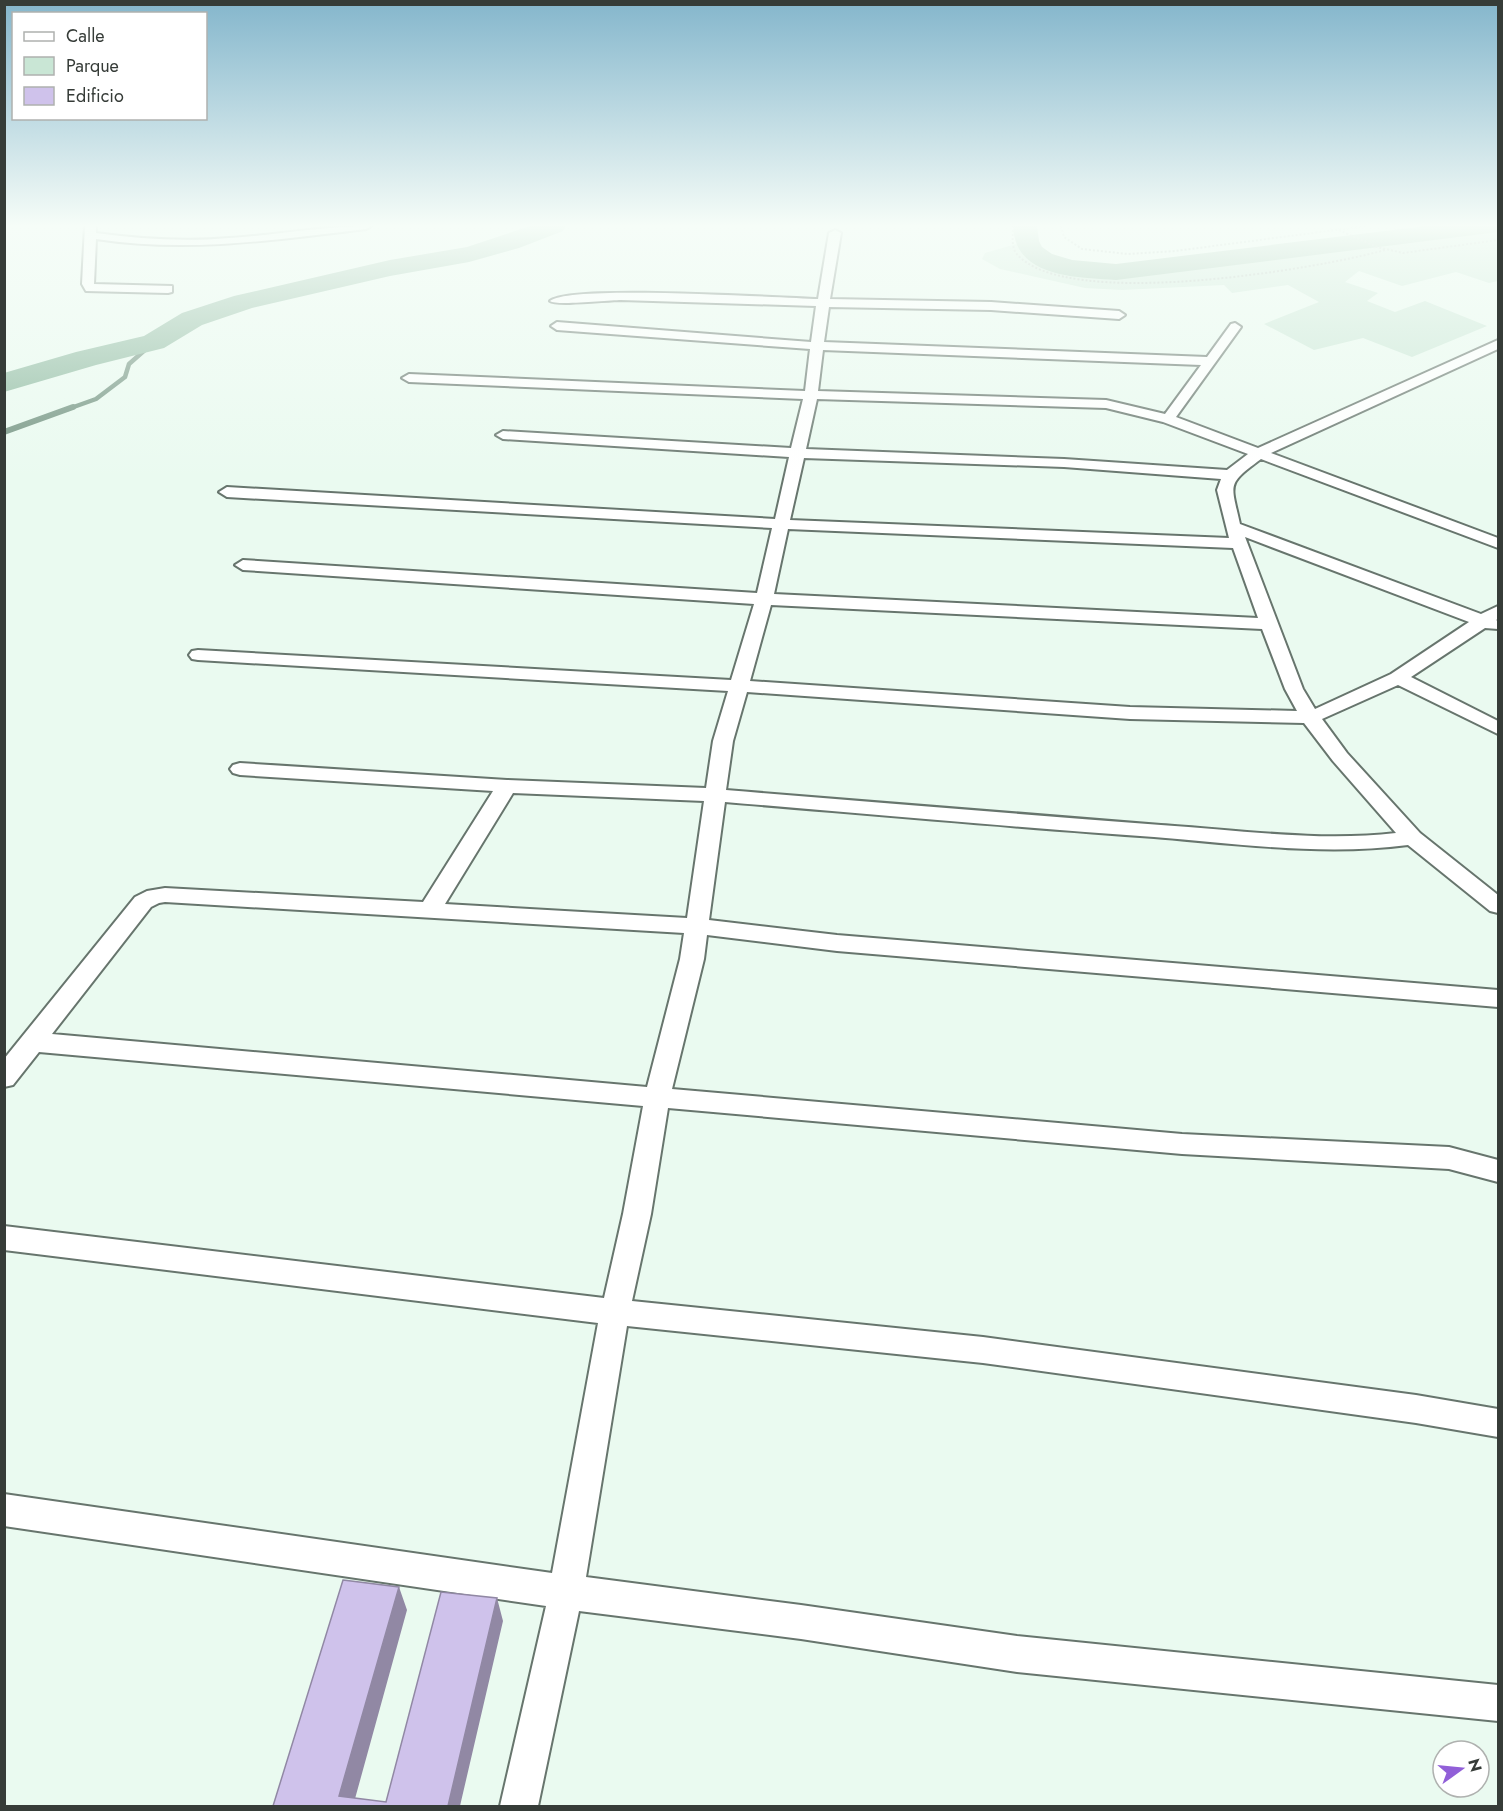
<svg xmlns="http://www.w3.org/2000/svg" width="1503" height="1811" font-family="Jost,sans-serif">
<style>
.green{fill:#c9e6d5}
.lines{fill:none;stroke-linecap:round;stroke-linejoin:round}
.stream-far1{stroke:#749482;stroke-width:4.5}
.stream{stroke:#749482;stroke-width:6}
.river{fill:#8fbaa1;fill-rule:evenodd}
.minor-casing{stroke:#67756d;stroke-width:4}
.path{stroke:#acb9b1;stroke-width:2;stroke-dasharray:2 2;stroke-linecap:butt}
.minor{fill:#fff;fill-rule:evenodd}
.shaded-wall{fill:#9188a4}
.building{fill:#cfc2eb;stroke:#9188a4;stroke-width:1.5}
</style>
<rect width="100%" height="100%" fill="#eafaf0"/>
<path class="green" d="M1483,226H1498V281L1489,283L1456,272L1402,286L1359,271L1345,282L1378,293L1367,301L1395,312L1425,301L1487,326L1412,357L1363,338L1314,350L1264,324L1319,302L1288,285L1232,293L1224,285L1122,290L1085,288L1000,269L982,259L985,253L1033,239L1051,255L1127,273L1312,250Z"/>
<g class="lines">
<path class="stream-far1" d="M68,409L96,399L125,377L129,364L154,342"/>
<path class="stream" d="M4,432L73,407"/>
<path class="river" d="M530,226H566L563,231L519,248L469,262L390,276L252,308L202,325L164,348L96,365L4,392V373L76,352L144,336L182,313L234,296L390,260L467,247Z
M1013,226H1037L1039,241L1042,247L1052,254L1072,260L1116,264L1426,226H1498V232L1116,280C1076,277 1015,278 1013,226Z"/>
<defs>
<path id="minor" d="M85,226H96V233C140,239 184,242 229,238C277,235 323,226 371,226L366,229C275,240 187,253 96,239L94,284L172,286V292L168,293L86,291L82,284Z
M835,230L841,233L830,299L991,302L1119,311L1125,315L1119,319L991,310L829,307L824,342L1207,357L1231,324L1235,323L1241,327L1176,417L1258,448L1498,340V349L1271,453L1498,538V548L1261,459C1226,485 1231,483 1240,524L1481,614L1498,606V619L1496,620L1498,621V629L1485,628L1411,677L1498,721V734L1398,685L1322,719L1347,753L1420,833L1498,895V913L1490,911L1408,845C1324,856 1238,844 1154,837C1011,827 868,814 725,802L709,920L837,935L1498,990V1007L837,951L707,935L704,959L672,1089L1182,1134L1449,1147L1498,1160V1182L1449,1169L1182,1154L668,1108L651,1214L632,1301L983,1337L1416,1395L1498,1409V1437L1416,1423L983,1363L627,1326L586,1577L801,1605L1017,1636L1498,1685V1721L1017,1672L801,1639L579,1611L538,1806H500L546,1606L4,1526V1494L552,1573L598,1323L4,1250V1226L604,1298L623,1214L643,1106L39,1052L13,1085L4,1087V1059L135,897L147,891L165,888L423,902L493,791L240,775L233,773L230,769L233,765L240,763L507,780L706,788L713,741L728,691L198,660L192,659L189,655L192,651L198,650L731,680L754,604L243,570L235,565L243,560L757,593L772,528L227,497L219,492L227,487L775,519L789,457L503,439L496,435L503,431L791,448L803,399L409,382L402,378L409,374L805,391L810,349L557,330L551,326L557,322L811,342L816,306L621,300C608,300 556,306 550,301C568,284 780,298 818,299L829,233ZM823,350L1201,365L1165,414L1106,400L818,391ZM817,399L1106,408L1163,422L1248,454L1227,470L1064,459L806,449ZM804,458L1064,467L1221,479L1217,490L1229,538L790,520ZM788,529L1233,548L1258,618L774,594ZM1245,537L1469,622L1391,674L1315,709L1303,689ZM771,605L1262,629L1285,689L1297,711L1130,707L750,681ZM747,692L1130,719L1304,723L1333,761L1396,833C1319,842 1238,830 1161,825C1016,814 871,802 726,790L733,741ZM513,793L704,801L687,918L445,904ZM159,903L165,902L684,933L680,959L647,1087L52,1034L151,907Z"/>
</defs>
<use href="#minor" class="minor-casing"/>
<path class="path" d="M1013,226C1013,234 1011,246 1016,253C1063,312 1318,269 1385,250
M1061,226L1064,237L1082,249L1128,254L1175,251L1366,226
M1339,230L1377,247L1403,253L1498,240"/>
<use href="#minor" class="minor"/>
</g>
<path class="shaded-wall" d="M399,1587L407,1610L353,1806L339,1796Z
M497,1598L503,1621L460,1806H448Z"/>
<path class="building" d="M343,1580L399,1587L339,1796L386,1802L441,1592L497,1598L448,1806H273Z"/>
<linearGradient id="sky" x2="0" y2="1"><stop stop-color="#84b6cc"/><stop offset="0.47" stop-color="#f6fdf8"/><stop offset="1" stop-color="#f6fdf8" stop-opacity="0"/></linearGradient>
<rect width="1503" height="480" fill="url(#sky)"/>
<rect width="1503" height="1811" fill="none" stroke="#363c38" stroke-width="12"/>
<rect x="12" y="12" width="195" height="108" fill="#ffffff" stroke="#afb1af" stroke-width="1.5"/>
<rect x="24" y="32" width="30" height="9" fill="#ffffff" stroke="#afb1af" stroke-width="1.5"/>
<text x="66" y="42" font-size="18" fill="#363c38">Calle</text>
<rect x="24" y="57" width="30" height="18" fill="#c9e6d5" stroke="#afb1af" stroke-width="1.5"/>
<text x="66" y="72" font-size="18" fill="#363c38">Parque</text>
<rect x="24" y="87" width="30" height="18" fill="#cfc2eb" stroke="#afb1af" stroke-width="1.5"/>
<text x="66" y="102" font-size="18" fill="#363c38">Edificio</text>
<g transform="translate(1461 1769) rotate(75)"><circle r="28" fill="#ffffff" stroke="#afb1af" stroke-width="1.5"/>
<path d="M0-4.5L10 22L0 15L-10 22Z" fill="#915fd8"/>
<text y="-9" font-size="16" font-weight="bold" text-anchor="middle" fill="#363c38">N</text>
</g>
</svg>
